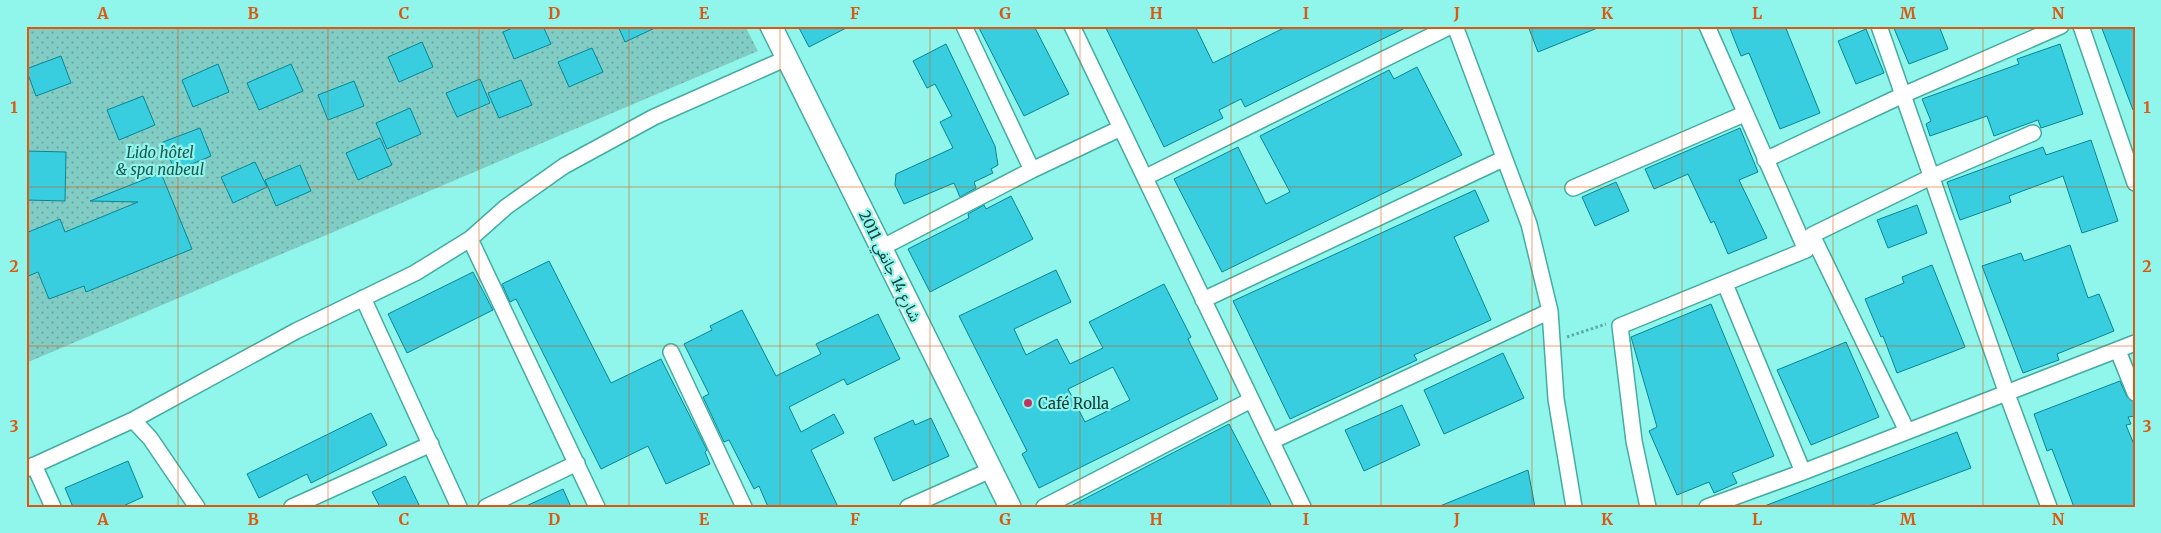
<svg xmlns="http://www.w3.org/2000/svg" width="2161" height="533" font-family="Merriweather,'Noto Sans Arabic',serif">
<style>
.park{fill:url(#park-dots)}
.building{fill:#38cddf;stroke:#078794;fill-rule:evenodd}
.lines{fill:none;stroke-linecap:round;stroke-linejoin:round}
.street-casing{stroke:#44aca3;stroke-width:18}
.secondary-casing{stroke:#44aca3;stroke-width:24}
.path{stroke:#5daba4;stroke-width:3;stroke-dasharray:2.5 2.5;stroke-linecap:butt}
.street{stroke:#fff;stroke-width:15}
.secondary{stroke:#fff;stroke-width:21}
.grid{fill:none;stroke:#dd580e;stroke-width:1;stroke-opacity:0.55}
.poi-dot{fill:#c2345f;stroke:#90f5eb;stroke-width:2}
.labels{text-anchor:middle;dominant-baseline:central;stroke-width:4.5;stroke-linejoin:round;paint-order:stroke}
.park-label{font-size:15px;font-style:italic;fill:#1c5752;stroke:#90f5eb}
.street-label{font-size:15px;fill:#14403c;stroke:#90f5eb}
.poi-label{font-size:15px;fill:#14403c;stroke:#90f5eb;text-anchor:start}
.neatline{fill:none;stroke:#dd580e;stroke-width:2}
.grid-label{font-size:16px;text-anchor:middle;font-weight:bold;fill:#dd580e}
</style>
<defs>
<pattern id="park-dots" width="8" height="8" patternUnits="userSpaceOnUse" patternTransform="scale(1.25)"><rect width="8" height="8" fill="#81ccc4"/><path d="M2 2h.1M6 6h.1" fill="none" stroke="#68a7a0" stroke-width="1.8" stroke-linecap="round"/></pattern>
</defs>
<rect width="100%" height="100%" fill="#90f5eb"/>
<path class="park" d="M26,26H745L758,51L26,363Z"/>
<path class="building" d="M517,26H543L551,44L514,59L503,32Z
M618,26H659L625,42Z
M798,26H850L809,47Z
M978,26H1034L1069,94L1024,116Z
M1105,26H1195L1213,63L1288,26H1409L1245,107L1241,99L1219,110L1223,118L1164,147Z
M1528,26H1600V27L1538,52Z
M1729,26H1785L1820,113L1780,129L1749,53L1741,56Z
M1893,26H1939L1948,49L1909,64Z
M2101,26H2135V110H2133Z
M1866,29L1884,73L1856,84L1838,41Z
M422,42L433,67L399,82L388,57Z
M946,44L995,146L998,165L991,169L993,173L974,182L976,188L960,197L954,183L904,204L895,185L896,174L953,148L940,122L952,116L935,84L927,88L913,61Z
M2060,44L2083,114L2041,128L2038,120L1994,136L1987,116L1930,136L1926,124L1931,121L1922,99L2019,64L2017,59Z
M592,48L603,72L569,87L558,62Z
M61,56L71,83L36,96L26,69Z
M218,64L229,92L193,107L182,80Z
M291,64L303,91L259,110L247,83Z
M1417,67L1462,155L1222,272L1174,179L1238,147L1266,204L1290,192L1260,136L1389,70L1394,79Z
M480,79L490,103L457,117L446,93Z
M521,80L532,105L499,118L488,93Z
M354,81L364,106L328,120L318,95Z
M143,96L155,125L119,140L107,110Z
M410,108L421,134L387,149L376,123Z
M200,128L211,156L175,171L163,142Z
M1740,128L1758,172L1739,180L1767,238L1728,254L1714,221L1711,223L1688,174L1654,189L1645,169Z
M380,138L392,165L358,180L346,153Z
M2091,140L2118,221L2082,233L2063,176L2009,196L2011,202L1960,220L1947,182L2043,147L2046,155Z
M26,151L66,152L65,201L26,200Z
M255,162L267,187L233,203L221,177Z
M300,165L311,191L276,206L265,180Z
M161,173L192,249L86,292L84,286L49,299L38,272L26,277V233L60,219L65,232L138,202L90,201Z
M1616,182L1629,211L1595,226L1582,197Z
M1475,190L1489,221L1454,237L1491,320L1414,355L1417,360L1290,419L1233,301Z
M1011,196L1033,239L930,292L908,249L969,218L968,214L984,205L986,209Z
M1917,205L1927,233L1888,248L1877,220Z
M2070,245L2088,298L2099,294L2114,331L2057,354L2059,360L2023,373L1982,266L2021,253L2024,261Z
M549,261L611,383L661,359L707,450L705,452L710,464L666,484L648,446L601,469L516,299L510,302L502,284Z
M1932,265L1965,347L1897,373L1883,336L1881,337L1865,299L1904,283L1902,277Z
M1056,270L1071,302L1014,329L1026,355L1057,339L1070,364L1103,348L1089,322L1164,284L1191,337L1188,339L1218,399L1039,488L1022,454L1027,451L959,316ZM1113,367L1130,400L1085,422L1068,389Z
M473,272L493,310L407,353L388,314Z
M1711,304L1774,456L1732,473L1737,483L1714,493L1709,482L1677,495L1649,431L1657,427L1631,337Z
M742,310L776,376L821,354L816,344L878,314L900,359L847,385L844,379L789,407L801,432L834,414L844,433L811,450L838,507H768L759,486L754,489L729,440L724,442L703,397L709,394L684,344L712,330L710,326Z
M1846,342L1879,417L1811,445L1777,370Z
M1503,353L1524,398L1444,434L1424,390Z
M2120,381L2127,397L2135,402V416L2128,417L2131,424L2126,425L2135,447V507H2074L2052,449L2047,451L2034,414Z
M1402,405L1420,445L1364,471L1345,430Z
M371,413L387,445L311,483L307,474L259,498L247,474Z
M931,418L949,456L893,481L874,438L913,420L915,425Z
M1229,424L1272,507H1069L1159,460Z
M1957,432L1971,468L1867,507H1762Z
M128,461L143,497L121,507H73L65,488Z
M1528,470L1535,507H1441L1440,506Z
M405,476L420,507H380L372,492Z
M563,489L571,507H524Z"/>
<g class="lines">
<defs>
<path id="street" d="M964,26L1032,170
M1072,26L1303,507
M1455,26L1529,224L1550,311L1556,399L1574,507
M1707,26L1806,250
M1879,26L2007,394L2049,507
M2081,26L2135,183
M1765,160L1903,95L2061,26
M1146,177L1451,26
M1573,188L1744,114
M1812,235L1907,431
M470,239L597,507
M881,248L1032,170L1121,128
M1725,284L1803,472
M363,298L459,507
M1203,300L1503,159
M2118,351L2135,393
M671,352L744,507
M133,420L150,438L197,507
M1272,441L1550,311
M34,465L53,507
M26,469L133,420L296,331L415,273L470,239L506,207L564,166L654,117L787,58
M292,507L431,444
M486,507L577,463
M908,507L991,470
M1044,507L1251,400
M1648,507L1634,441L1620,326L1806,250L1812,235L1931,177L2033,133
M1707,507L1803,472L2135,343"/>
<path id="secondary" d="M771,26L1010,507"/>
</defs>
<use href="#street" class="street-casing"/>
<use href="#secondary" class="secondary-casing"/>
<path class="path" d="M1567,337L1606,324"/>
<use href="#street" class="street"/>
<use href="#secondary" class="secondary"/>
</g>
<path class="grid" d="M178,26V507M328,26V507M479,26V507M629,26V507M780,26V507M930,26V507M1080,26V507M1231,26V507M1381,26V507M1532,26V507M1682,26V507M1833,26V507M1983,26V507M26,187H2135M26,346H2135"/>
<circle class="poi-dot" cx="1028" cy="403" r="5"/>
<g class="labels">
<g class="park-label">
<text x="160" y="152">Lido hôtel<tspan x="160" dy="17">&amp; spa nabeul</tspan></text>
</g>
<g class="street-label">
<text transform="translate(890 266) rotate(64)">شارع 14 جانفي 2011</text>
</g>
<g class="poi-label">
<text x="1038" y="403">Café Rolla</text>
</g>
</g>
<rect width="2161" height="533" fill="none" stroke="#90f5eb" stroke-width="55"/>
<rect x="28" y="28" width="2106" height="478" class="neatline"/>
<g class="grid-label">
<text x="103" y="19">A</text>
<text x="253" y="19">B</text>
<text x="404" y="19">C</text>
<text x="554" y="19">D</text>
<text x="704" y="19">E</text>
<text x="855" y="19">F</text>
<text x="1005" y="19">G</text>
<text x="1156" y="19">H</text>
<text x="1306" y="19">I</text>
<text x="1457" y="19">J</text>
<text x="1607" y="19">K</text>
<text x="1757" y="19">L</text>
<text x="1908" y="19">M</text>
<text x="2058" y="19">N</text>
<text x="14" y="113">1</text>
<text x="2147" y="113">1</text>
<text x="14" y="272">2</text>
<text x="2147" y="272">2</text>
<text x="14" y="432">3</text>
<text x="2147" y="432">3</text>
<text x="103" y="525">A</text>
<text x="253" y="525">B</text>
<text x="404" y="525">C</text>
<text x="554" y="525">D</text>
<text x="704" y="525">E</text>
<text x="855" y="525">F</text>
<text x="1005" y="525">G</text>
<text x="1156" y="525">H</text>
<text x="1306" y="525">I</text>
<text x="1457" y="525">J</text>
<text x="1607" y="525">K</text>
<text x="1757" y="525">L</text>
<text x="1908" y="525">M</text>
<text x="2058" y="525">N</text>
</g>
</svg>
